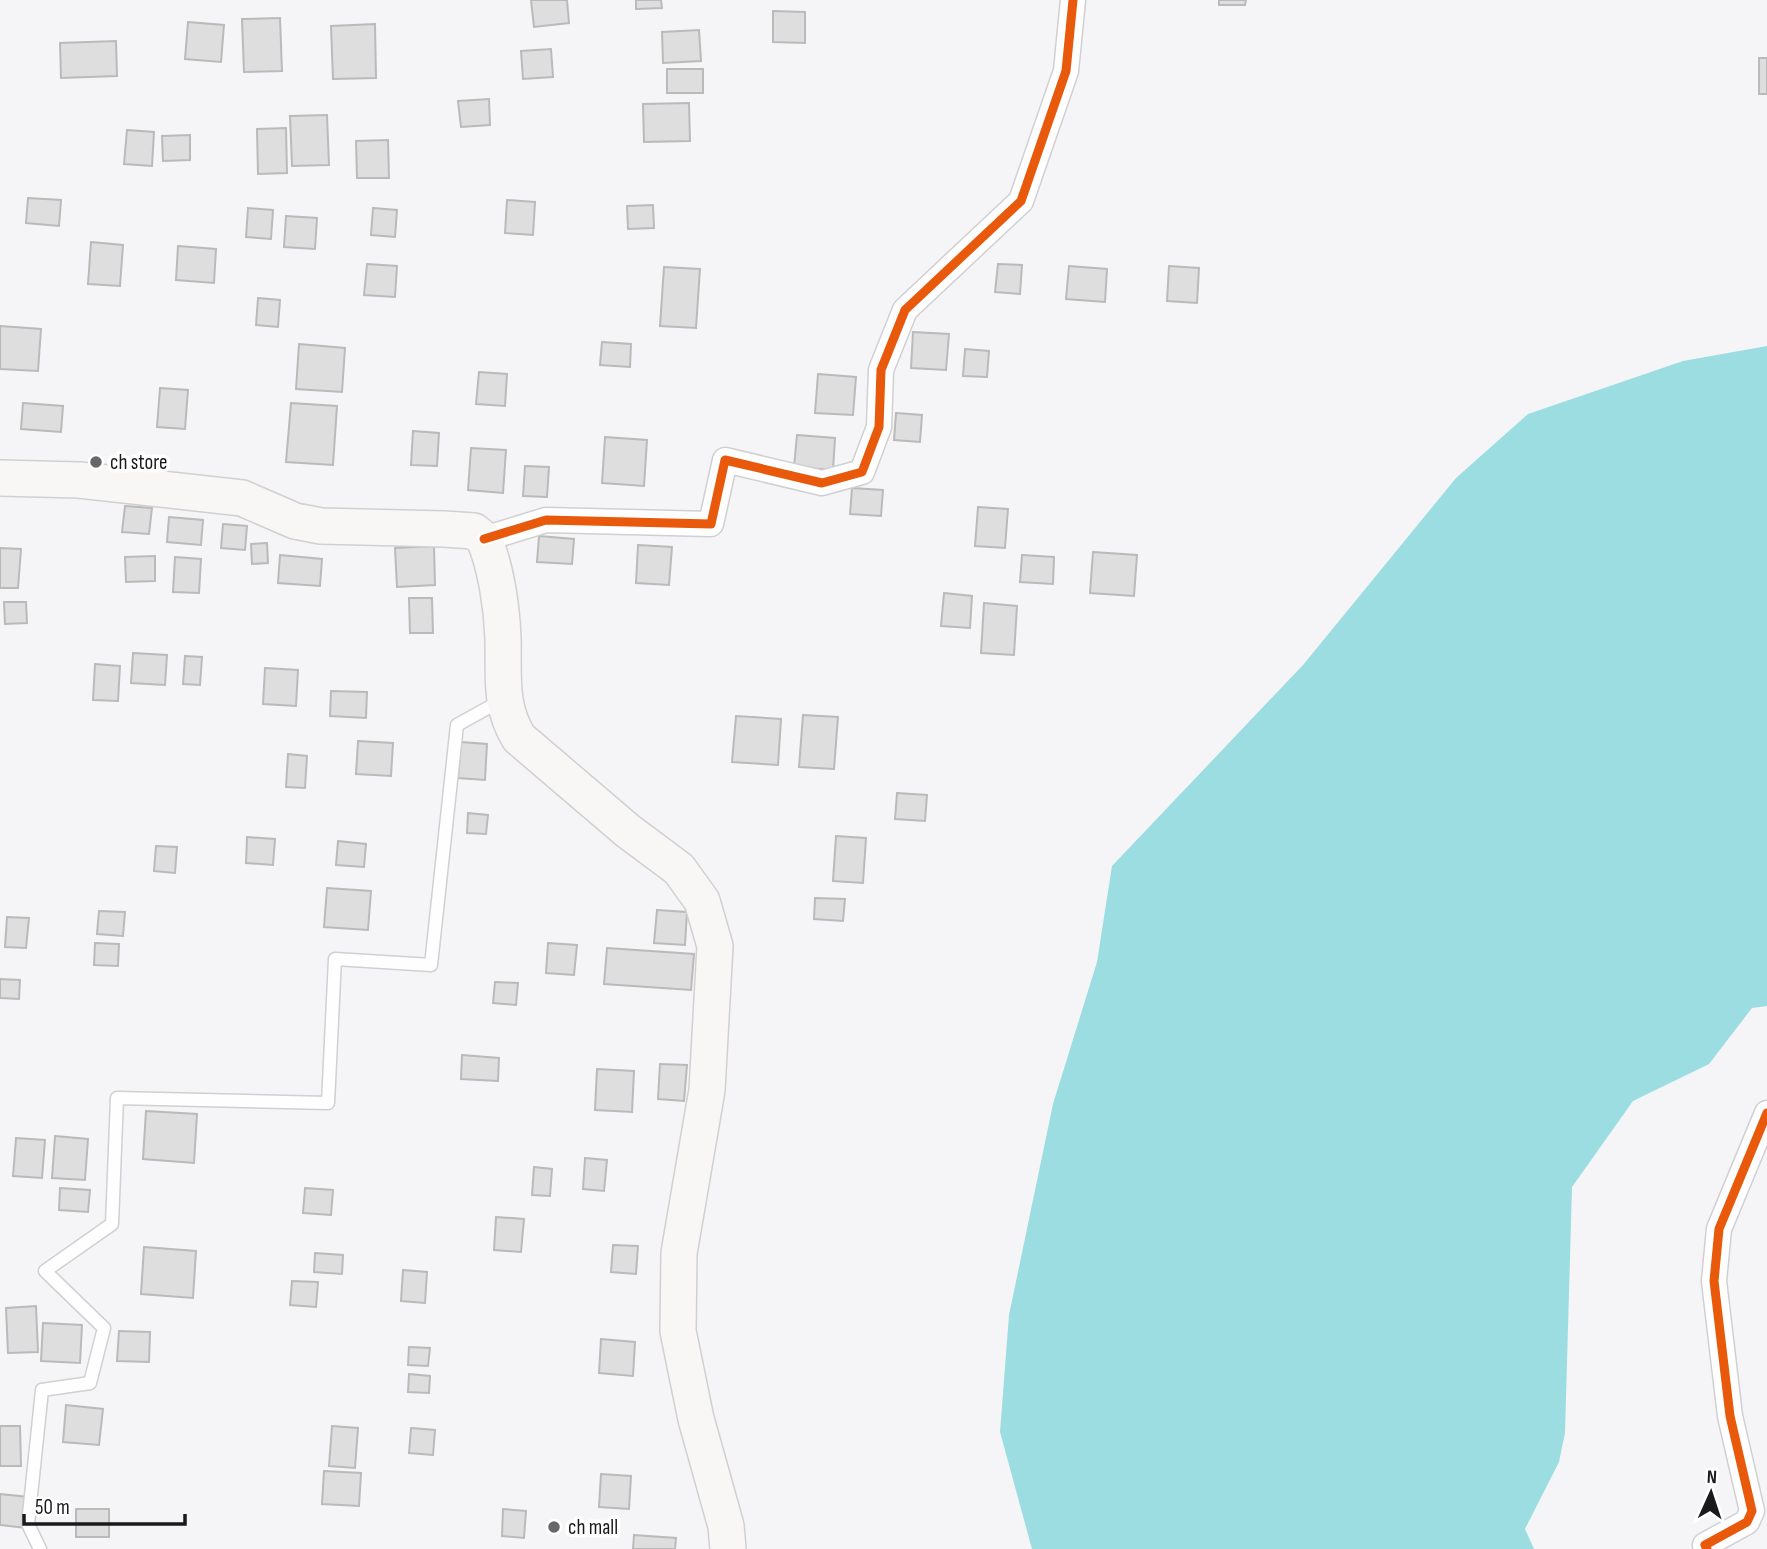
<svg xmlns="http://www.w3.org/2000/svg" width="1767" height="1549" font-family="'Sofia Sans Condensed',sans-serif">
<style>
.water{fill:#9bdde1}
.building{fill:#dededf;stroke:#bababa;stroke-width:2}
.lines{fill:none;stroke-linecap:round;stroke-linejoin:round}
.lane-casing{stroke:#d0d0d2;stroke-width:15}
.street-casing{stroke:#d0d0d2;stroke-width:27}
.secondary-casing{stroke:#d0d0d2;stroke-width:38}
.lane{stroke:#fefefe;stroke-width:12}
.street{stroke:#fefefe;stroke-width:24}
.secondary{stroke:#f8f7f5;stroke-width:35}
.cycleway-casing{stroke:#fff;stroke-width:13}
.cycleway{stroke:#e8590c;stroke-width:9}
.poi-dot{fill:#676769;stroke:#fff;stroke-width:2.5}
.labels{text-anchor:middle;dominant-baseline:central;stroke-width:7;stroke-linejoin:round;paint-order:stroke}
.poi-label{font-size:21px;fill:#1a1a1c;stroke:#fff;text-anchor:start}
</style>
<rect width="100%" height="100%" fill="#f5f5f7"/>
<path class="water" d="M1767,346V1006L1752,1008L1709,1064L1633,1101L1572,1187L1565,1433L1559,1462L1525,1529L1534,1549H1032L1000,1432L1009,1315L1053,1104L1097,962L1112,866L1303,665L1456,478L1528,414L1683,361Z"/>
<path class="building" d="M531,0H567L569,23L534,27Z
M636,0H661L662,8L636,9Z
M1219,0H1246L1245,5H1219Z
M773,11L805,12V43L773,42Z
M280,18L282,71L244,72L242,19Z
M188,22L224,25L221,62L185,59Z
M375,24L376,78L333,79L331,26Z
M699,30L701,61L663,63L662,32Z
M116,41L117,76L61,78L60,43Z
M551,49L553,77L523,79L521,51Z
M1759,58H1767V94H1759Z
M667,69H703V93H667Z
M489,99L490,125L461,127L458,101Z
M689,103L690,141L644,142L643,104Z
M327,115L329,165L292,166L290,116Z
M286,128L287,173L258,174L257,129Z
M127,130L154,132L152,166L124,164Z
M190,135V160L163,161L162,136Z
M388,140L389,178H357L356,141Z
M28,198L61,200L59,226L26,223Z
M507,200L535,202L533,235L505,233Z
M653,205L654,228L628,229L627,206Z
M248,208L273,210L271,239L246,237Z
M373,208L397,210L395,237L371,235Z
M286,216L317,218L315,249L284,247Z
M91,242L123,245L120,286L88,284Z
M178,246L216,249L214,283L176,280Z
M367,264L397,266L395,297L364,295Z
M998,264L1022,265L1020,294L995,292Z
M1069,266L1107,269L1105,302L1066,299Z
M1169,266L1199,268L1197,303L1167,301Z
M664,267L700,269L696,328L660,326Z
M258,298L280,300L278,327L256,325Z
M0,326L41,329L38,371L0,369Z
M913,332L949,334L946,370L911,368Z
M602,342L631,344L630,367L600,365Z
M299,344L345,348L342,392L296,389Z
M965,349L989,351L987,377L963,376Z
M479,372L507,374L505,406L476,404Z
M818,374L856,377L853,415L815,413Z
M160,388L188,390L185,429L157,427Z
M23,403L63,406L61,432L21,429Z
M291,403L337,406L333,465L286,462Z
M896,413L922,415L920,442L894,440Z
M413,431L439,433L437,466L411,465Z
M797,435L835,438L833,470L794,467Z
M605,437L647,440L644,486L602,483Z
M471,448L506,450L503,493L468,490Z
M525,466L549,467L547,497L523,496Z
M852,488L883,490L881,516L850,514Z
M125,506L152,508L149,534L122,532Z
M978,507L1008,509L1005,548L975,546Z
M169,517L203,520L201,545L167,542Z
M223,524L247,526L245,550L221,548Z
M539,536L574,539L572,564L537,562Z
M267,543L268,563L252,564L251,544Z
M638,545L672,547L669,585L636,583Z
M434,546L435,585L397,587L395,548Z
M0,548L21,549L18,588H0Z
M1093,552L1137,555L1134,596L1090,593Z
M280,555L322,559L320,586L278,583Z
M1022,555L1054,557L1053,584L1020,582Z
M155,556V581L126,582L125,557Z
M175,557L201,559L199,593L173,592Z
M944,593L972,596L970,628L941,626Z
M409,598H432L433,633H410Z
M4,602H26L27,623L5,624Z
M984,603L1017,606L1014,655L981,653Z
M133,653L167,655L165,685L131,683Z
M185,656L202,657L200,685L183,684Z
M95,664L120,666L118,701L93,700Z
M265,668L298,670L296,706L263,704Z
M331,691L367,692L366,718L330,716Z
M803,715L838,717L834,769L799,767Z
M736,716L781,719L778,765L732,762Z
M358,741L393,743L391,776L356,774Z
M461,742L487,744L485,780L458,778Z
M288,754L307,756L305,788L286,787Z
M897,793L927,795L925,821L895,819Z
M468,813L488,815L486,834L467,833Z
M836,836L866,838L863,883L833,881Z
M247,837L275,839L273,865L246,863Z
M338,841L366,844L364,867L336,865Z
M156,846L177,847L175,873L154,871Z
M327,888L371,891L368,930L324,927Z
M815,898L845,899L843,921L814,919Z
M657,910L687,912L685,945L654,943Z
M99,911L125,912L123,936L97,934Z
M7,917L29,918L26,948L5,947Z
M95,943L119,944L118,966L94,965Z
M548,943L577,945L574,975L546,973Z
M607,948L694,954L691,990L604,984Z
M0,979L20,980L19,999L0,998Z
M495,982L518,983L516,1005L493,1003Z
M462,1055L499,1058L498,1081L461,1079Z
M660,1064L687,1065L684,1101L658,1099Z
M597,1069L634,1071L632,1112L595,1110Z
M146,1111L197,1114L194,1163L143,1159Z
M55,1136L88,1139L85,1180L52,1178Z
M16,1138L45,1140L42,1178L13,1176Z
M585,1158L607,1160L604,1191L583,1189Z
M534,1167L552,1169L550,1196L532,1195Z
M60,1188L90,1190L88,1212L59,1210Z
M305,1188L333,1190L331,1215L303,1213Z
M496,1217L524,1219L521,1252L494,1250Z
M613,1245L638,1246L636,1274L611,1272Z
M144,1247L196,1251L193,1298L141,1294Z
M315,1253L343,1255L342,1274L314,1272Z
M403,1270L427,1272L425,1303L401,1301Z
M292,1281L318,1282L316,1307L290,1305Z
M36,1306L38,1352L8,1353L6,1308Z
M43,1323L82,1325L80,1363L41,1361Z
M119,1331L150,1332L149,1362L117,1361Z
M601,1339L635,1342L633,1376L599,1373Z
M409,1347L430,1348L428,1366L408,1365Z
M409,1374L430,1376L429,1393L408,1392Z
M66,1405L103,1409L99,1445L63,1442Z
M0,1426H20L21,1466H0Z
M332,1426L358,1428L355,1468L329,1466Z
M411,1428L435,1430L433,1455L409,1453Z
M324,1471L361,1473L359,1506L322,1504Z
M601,1474L631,1476L629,1509L599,1507Z
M0,1494L29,1497L26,1528L0,1525Z
M76,1509H109V1537H76Z
M503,1509L526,1511L524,1538L502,1536Z
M634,1535L676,1538L675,1549H633Z"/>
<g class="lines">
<defs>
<path id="lane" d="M40,1549L28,1524L42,1390L90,1383L104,1328L45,1271L112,1224L117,1098L328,1103L335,959L431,965L457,725L502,700"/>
<path id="street" d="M484,539L546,520L711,524L725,460L822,483L862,472L879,427L881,370L905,310L1021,201L1066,71L1073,0
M1707,1549L1705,1545L1747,1522L1752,1511L1730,1416L1714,1281L1719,1229L1767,1113"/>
<path id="secondary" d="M0,478L79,480L242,498L295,521L321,526L444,529L474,531L484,539C496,567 502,608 503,639C504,676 499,706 519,738L628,831L679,869L702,901L715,946L707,1090L679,1253L678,1331L696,1419L726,1526L728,1549"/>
</defs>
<use href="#lane" class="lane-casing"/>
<use href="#street" class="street-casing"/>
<use href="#secondary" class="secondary-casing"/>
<use href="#lane" class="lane"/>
<use href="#street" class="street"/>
<use href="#secondary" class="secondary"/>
<defs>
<path id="cycleway" d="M484,539L546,520L711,524L725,460L822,483L862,472L879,427L881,370L905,310L1021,201L1066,71L1073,0
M1707,1549L1705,1545L1747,1522L1752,1511L1730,1416L1714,1281L1719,1229L1767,1113"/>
</defs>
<use href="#cycleway" class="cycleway-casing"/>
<use href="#cycleway" class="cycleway"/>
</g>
<g class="poi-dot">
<circle cx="96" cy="462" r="7"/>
<circle cx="554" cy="1527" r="7"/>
</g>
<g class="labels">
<g class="poi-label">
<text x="110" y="462">ch store</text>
<text x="568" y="1527">ch mall</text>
</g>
</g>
<g transform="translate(1711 1493) rotate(3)" stroke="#ffffff" stroke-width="5" paint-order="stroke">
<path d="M0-5L12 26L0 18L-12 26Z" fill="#1a1a1c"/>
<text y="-10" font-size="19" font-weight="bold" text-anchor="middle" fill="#1a1a1c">N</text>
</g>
<path d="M24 1514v10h161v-10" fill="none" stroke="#1a1a1c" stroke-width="3.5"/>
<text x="35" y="1514" font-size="21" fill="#1a1a1c" stroke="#ffffff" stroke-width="5" paint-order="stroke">50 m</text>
</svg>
